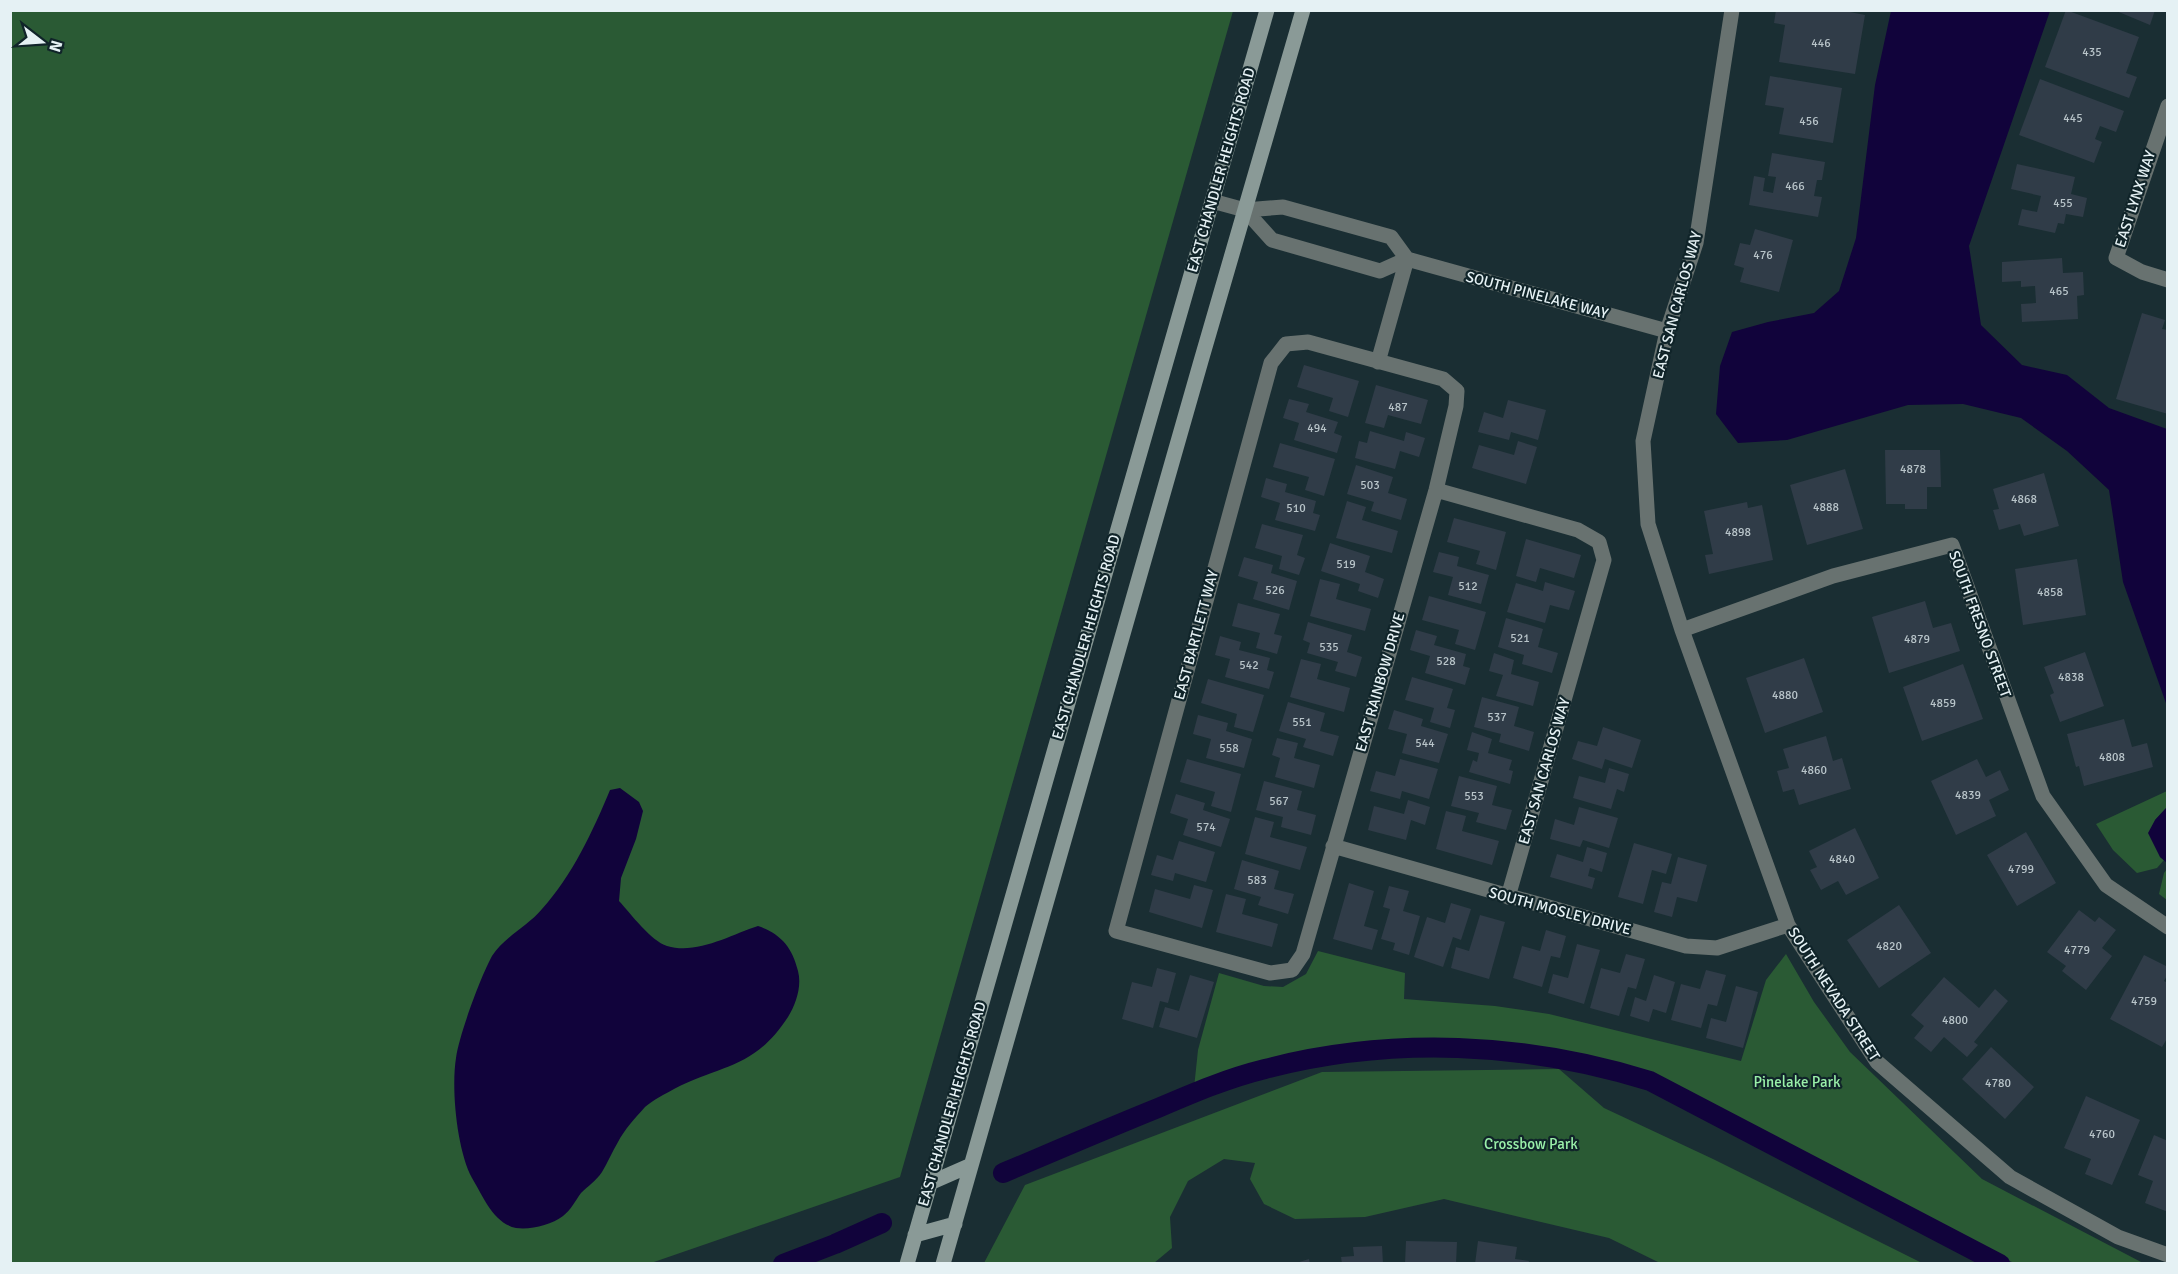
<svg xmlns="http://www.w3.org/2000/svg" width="2178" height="1274" font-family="Signika,sans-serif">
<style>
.green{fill:#2a5a34}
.water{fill:#11033b}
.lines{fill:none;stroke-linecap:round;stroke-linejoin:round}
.canal{stroke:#11033b;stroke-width:20}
.building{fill:#303c48}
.minor{stroke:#687270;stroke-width:15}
.secondary{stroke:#8a9a97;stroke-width:15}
.labels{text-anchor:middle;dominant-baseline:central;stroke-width:4.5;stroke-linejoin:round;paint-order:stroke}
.number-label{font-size:12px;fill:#b8c4c9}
.street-label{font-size:15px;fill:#e5f1f4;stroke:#102429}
.park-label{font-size:15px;fill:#9af0a9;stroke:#102429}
</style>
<rect width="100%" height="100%" fill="#1a2e33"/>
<path class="green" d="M10,11H1233L900,1177L651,1263H11Z
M2167,791V807L2155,820L2160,857L2164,860L2157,868L2137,873L2113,850L2096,824Z
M2167,869V900L2159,894L2164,873Z
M1318,951L1405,973L1404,999L1495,1006L1549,1014L1741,1061L1766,980L1786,954L1814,1002L1850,1052L1982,1179L2143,1263H2014L1655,1078L1599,1060L1541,1050L1426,1043L1335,1050L1244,1069L1194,1088L1198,1050L1219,973L1264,986L1283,987L1306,974Z
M1559,1069L1604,1108L1713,1159L1922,1263H1660L1609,1238L1444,1199L1365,1217L1295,1219L1264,1204L1250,1179L1255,1163L1224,1159L1188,1181L1170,1217L1172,1248L1154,1263H984L1025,1185L1322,1072Z"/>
<path class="water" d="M1891,11H2050L1969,246L1981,325L2022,365L2067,375L2109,408L2167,429V706L2123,582L2109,490L2067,451L2021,418L1963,404L1908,405L1787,440L1738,443L1716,414L1720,366L1732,332L1768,322L1814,313L1839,291L1856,238L1875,85Z
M620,788L639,802L643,811L636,839L621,878L619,901C631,914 651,941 667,946C697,955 730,935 758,926C781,934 792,947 798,971C802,986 796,1004 788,1017C754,1069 723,1064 674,1089C665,1094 653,1100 645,1107C636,1117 624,1130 618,1142C612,1152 608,1162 602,1172C596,1181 588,1186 581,1193C575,1201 571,1210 563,1216C551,1225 531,1230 516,1228C493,1223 483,1196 472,1178C457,1150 451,1089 456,1058C459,1035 481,976 492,956C504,937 528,926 542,909C572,876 593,831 610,790Z
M2167,807V863L2160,857L2148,833L2155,820Z"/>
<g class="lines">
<path class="canal" d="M1003,1173C1055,1151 1106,1129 1158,1108C1193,1093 1228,1078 1265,1069C1391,1036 1526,1042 1650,1081L2000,1264
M783,1264L835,1244L882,1223"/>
</g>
<path class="building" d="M1776,10H1840L1865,15L1855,74L1779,62L1785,25L1774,23Z
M2066,10L2139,37L2126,73L2137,77L2129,98L2045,67Z
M2114,10H2155L2150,25Z
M1770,76L1842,88L1833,143L1779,134L1784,108L1765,105Z
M2040,79L2124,111L2116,132L2100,126L2095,139L2102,142L2094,163L2019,135Z
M1772,153L1825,162L1822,180H1817L1814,196L1822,197L1818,217L1749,205L1754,176L1765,178L1763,191L1773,193L1776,177L1768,176Z
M2017,164L2075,177L2071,194L2087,198L2083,217L2066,214L2064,224L2058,223L2055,233L2018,225L2022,209L2037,212L2041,196L2011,189Z
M1755,229L1793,240L1779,292L1740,282L1744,268L1734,265L1740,243L1750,245Z
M2062,258L2063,273L2083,272L2084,295L2077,296L2078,319L2022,322L2021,304L2036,303L2035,286L2021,287V281L2002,282V262Z
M2142,313L2165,320L2162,329L2168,330V414L2116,399Z
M1304,365L1359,381L1348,417L1329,411L1333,398L1297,387Z
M1376,385L1428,400L1421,424L1388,415L1384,428L1365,423Z
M1289,399L1309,404L1306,412L1338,422L1334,433L1342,436L1337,453L1294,440L1299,423L1283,418Z
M1508,400L1546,410L1538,440L1511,432L1509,440L1478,432L1484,412L1503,418Z
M1370,431L1404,441L1406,432L1425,438L1419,457L1400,451L1395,469L1355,458L1359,441L1367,443Z
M1518,441L1537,447L1526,484L1472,468L1479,445L1514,455Z
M1280,443L1335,459L1324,496L1305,490L1309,477L1273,467Z
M1885,450H1940L1941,487H1927V509H1905V504H1886Z
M1356,465L1393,477L1388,493L1407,499L1401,520L1371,511L1374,502L1347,494Z
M1845,469L1863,529L1807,545L1790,485Z
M2044,473L2059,526L2024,536L2020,524L1999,530L1993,510L1999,509L1993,489Z
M1266,478L1287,484L1285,492L1316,501L1313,513L1320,515L1315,531L1275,520L1280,503L1261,497Z
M1347,501L1366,507L1362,520L1398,531L1392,553L1336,538Z
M1747,502L1748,508L1762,505L1773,560L1709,574L1705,555L1713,554L1704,511Z
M1454,518L1506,532L1496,570L1476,564L1480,551L1447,542Z
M1262,524L1303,535L1297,555L1305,558L1299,575L1279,569L1282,556L1255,548Z
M1526,539L1581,555L1574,578L1540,568L1536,582L1516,576Z
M1330,543L1370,556L1365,572L1384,579L1378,598L1358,591L1360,584L1321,571Z
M1439,552L1459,557L1457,566L1489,575L1481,604L1448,595L1453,577L1433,572Z
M1244,557L1273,565L1271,573L1297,581L1289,610L1253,599L1258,582L1238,576Z
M2077,559L2086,615L2023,625L2015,569Z
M1320,579L1340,584L1336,599L1371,609L1365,631L1310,616Z
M1545,582L1575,591L1569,610L1550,605L1545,623L1507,612L1516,583L1543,591Z
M1429,596L1486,612L1475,650L1455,644L1459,630L1422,620Z
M1925,601L1933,628L1951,623L1960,651L1889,673L1872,617Z
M1238,603L1280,614L1274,634L1282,636L1277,654L1256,648L1260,633L1232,626Z
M1506,618L1543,629L1538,647L1558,653L1552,673L1522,664L1524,655L1498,647Z
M1308,622L1352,635L1347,652L1362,657L1356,677L1335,671L1338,662L1307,653L1310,643L1303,640Z
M1416,630L1437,636L1434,645L1466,654L1463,666L1470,668L1465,685L1425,673L1430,656L1410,650Z
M1220,636L1241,642L1239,650L1270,658L1267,670L1274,672L1269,689L1225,677L1230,659L1215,655Z
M2085,652L2104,706L2060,722L2050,695L2054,693L2044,667Z
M1494,653L1514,660L1511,674L1539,682L1533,706L1496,696L1503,675L1489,671Z
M1804,658L1823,712L1765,733L1746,678Z
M1301,659L1321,664L1317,679L1350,688L1344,712L1290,697Z
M1963,664L1983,719L1922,741L1903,687Z
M1412,677L1453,689L1447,708L1455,710L1450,728L1430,722L1434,708L1405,700Z
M1208,679L1264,695L1253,732L1234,727L1237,714L1201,703Z
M1482,697L1519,707L1514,726L1534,732L1529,751L1499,742L1501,734L1474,727Z
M1288,702L1325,713L1320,731L1339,736L1333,756L1303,747L1306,739L1279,731Z
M1394,710L1423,719L1421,726L1448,734L1439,763L1402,753L1407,734L1388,729Z
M1198,715L1228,723L1226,731L1252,739L1244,768L1206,758L1211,739L1193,734Z
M2124,719L2132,747L2147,743L2153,767L2084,786L2079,766L2076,767L2067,734Z
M1603,727L1641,740L1632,768L1605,759L1602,769L1572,759L1578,741L1597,746Z
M1472,732L1492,739L1488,753L1512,760L1509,770L1513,771L1510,784L1469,772L1473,760L1477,762L1479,753L1467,750Z
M1826,736L1833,761L1842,758L1851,789L1799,805L1794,789L1783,792L1777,771L1789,768L1783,749Z
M1277,738L1298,743L1294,758L1320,765L1314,788L1275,777L1280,758L1272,755Z
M1187,759L1241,774L1231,812L1211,806L1215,792L1180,782Z
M1400,759L1438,769L1429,799L1402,791L1400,799L1370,791L1376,771L1395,776Z
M1977,759L1986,777L2000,770L2009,790L1989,800L1996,816L1956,835L1931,781Z
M1609,768L1629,774L1624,792L1617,789L1611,809L1573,798L1579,776L1605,783Z
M1459,776L1497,786L1492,805L1512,810L1506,830L1476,822L1479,813L1451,806Z
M1264,781L1302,791L1297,810L1316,815L1311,835L1281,827L1283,817L1256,810Z
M1176,794L1205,803L1203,810L1230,819L1221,847L1183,835L1188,819L1170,813Z
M1408,800L1430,807L1425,825L1411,820L1406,840L1368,830L1374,806L1404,814Z
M1579,807L1618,818L1609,848L1583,840L1580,847L1550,839L1555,819L1574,825Z
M1446,811L1466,816L1462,831L1499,841L1492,865L1436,849Z
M1255,817L1274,822L1270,837L1307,847L1300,870L1245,854Z
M1855,828L1879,878L1846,895L1838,881L1821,890L1810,870L1817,867L1809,851Z
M2026,832L2056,883L2017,906L1987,855Z
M1179,841L1215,852L1206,882L1175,873L1173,881L1151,875L1157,855L1173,860Z
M1634,843L1672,854L1666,874L1652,870L1643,904L1618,897Z
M1587,847L1607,853L1602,872L1590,868L1588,876L1595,878L1592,889L1550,877L1557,854L1583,862Z
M1678,857L1707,865L1697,902L1677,897L1672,917L1654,912L1662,882L1671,884Z
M1242,860L1279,871L1274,889L1294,894L1288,914L1258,905L1261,897L1234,889Z
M1349,883L1374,891L1364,926L1378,930L1372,950L1333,939Z
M1194,885L1213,890L1202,928L1149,912L1155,889L1190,899Z
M1389,886L1409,891L1403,911L1420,916L1409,955L1393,950L1395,943L1381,939L1390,909L1383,907Z
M1226,894L1246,899L1242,914L1278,924L1272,947L1216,932Z
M1451,903L1471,909L1461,940L1453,937L1443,967L1414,957L1427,917L1445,923Z
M1899,905L1931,953L1879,988L1847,940Z
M2079,910L2095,922L2099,917L2116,930L2102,948L2112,956L2086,990L2062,971L2066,966L2047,952Z
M1480,915L1505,922L1489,979L1451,968L1456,947L1469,951Z
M1546,930L1566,936L1560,958L1551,956L1542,987L1513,978L1522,946L1540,951Z
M1577,944L1600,950L1584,1004L1548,993L1553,974L1568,978Z
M1626,954L1645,959L1636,989L1628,987L1619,1016L1590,1008L1601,968L1620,973Z
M2144,955L2168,967V974L2164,981L2168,983V1037L2162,1047L2110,1019Z
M1157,968L1176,973L1168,1003L1160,1001L1153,1028L1122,1019L1132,982L1152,987Z
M1706,970L1726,975L1717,1006L1708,1004L1701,1028L1671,1020L1681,984L1700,989Z
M1190,975L1214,982L1197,1038L1159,1027L1165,1007L1179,1011Z
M1654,975L1675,982L1666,1013L1653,1009L1649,1022L1630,1016L1635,997L1646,1001Z
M1944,977L1979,1008L1995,989L2008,1001L1974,1042L1978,1045L1967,1057L1944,1037L1931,1052L1914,1038L1924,1026L1911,1015Z
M1736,986L1758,992L1743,1048L1706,1038L1711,1018L1726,1022Z
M1991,1047L2034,1087L2005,1119L1962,1079Z
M2086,1096L2140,1120L2112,1185L2085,1174L2091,1159L2064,1148Z
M2154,1135L2168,1141V1212L2145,1203L2153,1181L2138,1175Z
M1406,1241L1457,1242L1456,1264H1405Z
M1478,1241L1517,1247L1515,1259L1529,1261L1528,1264H1475Z
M1382,1246L1383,1264H1342L1341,1257L1354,1256L1353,1247Z
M1309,1259L1310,1264H1296V1263Z"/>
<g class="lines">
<path class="minor" d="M1732,10L1696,243L1667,331L1643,441L1648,524L1682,630L1788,925L1877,1062L2010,1177L2118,1237L2168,1255
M2168,106L2116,258L2142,272L2168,280
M1212,201L1245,210L1283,207L1391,237L1407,259L1667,331
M1245,210L1272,240L1380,271L1407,259
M1308,342L1443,379L1457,391L1456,406L1436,490L1303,954L1292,970L1270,973L1116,931L1271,363L1286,344Z
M1378,362L1407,259
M1436,490L1578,530L1599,542L1604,560L1508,897
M1682,630L1833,576L1952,545L2043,796L2106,885L2168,927
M1333,846L1686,946L1717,948L1788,925"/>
<path class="secondary" d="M930,1183L971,1165
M915,1235L955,1224
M907,1264L1267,10
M943,1264L1201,361L1303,10"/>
</g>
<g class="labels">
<g class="number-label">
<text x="1821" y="43">446</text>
<text x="2092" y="52">435</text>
<text x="2073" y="118">445</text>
<text x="1809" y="121">456</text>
<text x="1795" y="186">466</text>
<text x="2063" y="203">455</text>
<text x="1763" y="255">476</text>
<text x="2059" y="291">465</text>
<text x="1398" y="407">487</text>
<text x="1317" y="428">494</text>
<text x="1913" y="469">4878</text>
<text x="1370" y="485">503</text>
<text x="2024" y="499">4868</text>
<text x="1826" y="507">4888</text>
<text x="1296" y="508">510</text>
<text x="1738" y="532">4898</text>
<text x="1346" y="564">519</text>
<text x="1468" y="586">512</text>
<text x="1275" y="590">526</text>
<text x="2050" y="592">4858</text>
<text x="1520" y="638">521</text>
<text x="1917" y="639">4879</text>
<text x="1329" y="647">535</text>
<text x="1446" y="661">528</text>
<text x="1249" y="665">542</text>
<text x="2071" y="677">4838</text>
<text x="1785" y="695">4880</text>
<text x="1943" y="703">4859</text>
<text x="1497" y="717">537</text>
<text x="1302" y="722">551</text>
<text x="1425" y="743">544</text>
<text x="1229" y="748">558</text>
<text x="2112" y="757">4808</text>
<text x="1814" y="770">4860</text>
<text x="1968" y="795">4839</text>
<text x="1474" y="796">553</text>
<text x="1279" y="801">567</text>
<text x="1206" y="827">574</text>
<text x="1842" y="859">4840</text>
<text x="2021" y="869">4799</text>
<text x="1257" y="880">583</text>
<text x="1889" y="946">4820</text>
<text x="2077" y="950">4779</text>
<text x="2144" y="1001">4759</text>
<text x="1955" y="1020">4800</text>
<text x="1998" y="1083">4780</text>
<text x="2102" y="1134">4760</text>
</g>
<g class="street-label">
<text transform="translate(1221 170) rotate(-74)">EAST CHANDLER HEIGHTS ROAD</text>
<text transform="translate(2135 199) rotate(-72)">EAST LYNX WAY</text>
<text transform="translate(1537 295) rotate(15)">SOUTH PINELAKE WAY</text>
<text transform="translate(1677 305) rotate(-75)">EAST SAN CARLOS WAY</text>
<text transform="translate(1980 624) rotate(70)">SOUTH FRESNO STREET</text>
<text transform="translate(1196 635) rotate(-75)">EAST BARTLETT WAY</text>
<text transform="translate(1086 637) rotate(-74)">EAST CHANDLER HEIGHTS ROAD</text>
<text transform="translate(1380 682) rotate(-74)">EAST RAINBOW DRIVE</text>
<text transform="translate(1544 771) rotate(-74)">EAST SAN CARLOS WAY</text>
<text transform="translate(1560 911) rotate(15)">SOUTH MOSLEY DRIVE</text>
<text transform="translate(1834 994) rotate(57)">SOUTH NEVADA STREET</text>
<text transform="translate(952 1104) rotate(-74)">EAST CHANDLER HEIGHTS ROAD</text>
</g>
<g class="park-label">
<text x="1797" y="1082">Pinelake Park</text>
<text x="1531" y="1144">Crossbow Park</text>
</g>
</g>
<rect width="2178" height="1274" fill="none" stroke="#e5f1f4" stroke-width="24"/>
<g transform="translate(42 42) rotate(107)" stroke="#102429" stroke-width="4.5" paint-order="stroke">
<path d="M0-4.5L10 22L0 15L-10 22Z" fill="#e5f1f4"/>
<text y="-9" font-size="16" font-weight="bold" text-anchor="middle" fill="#e5f1f4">N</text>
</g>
</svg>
